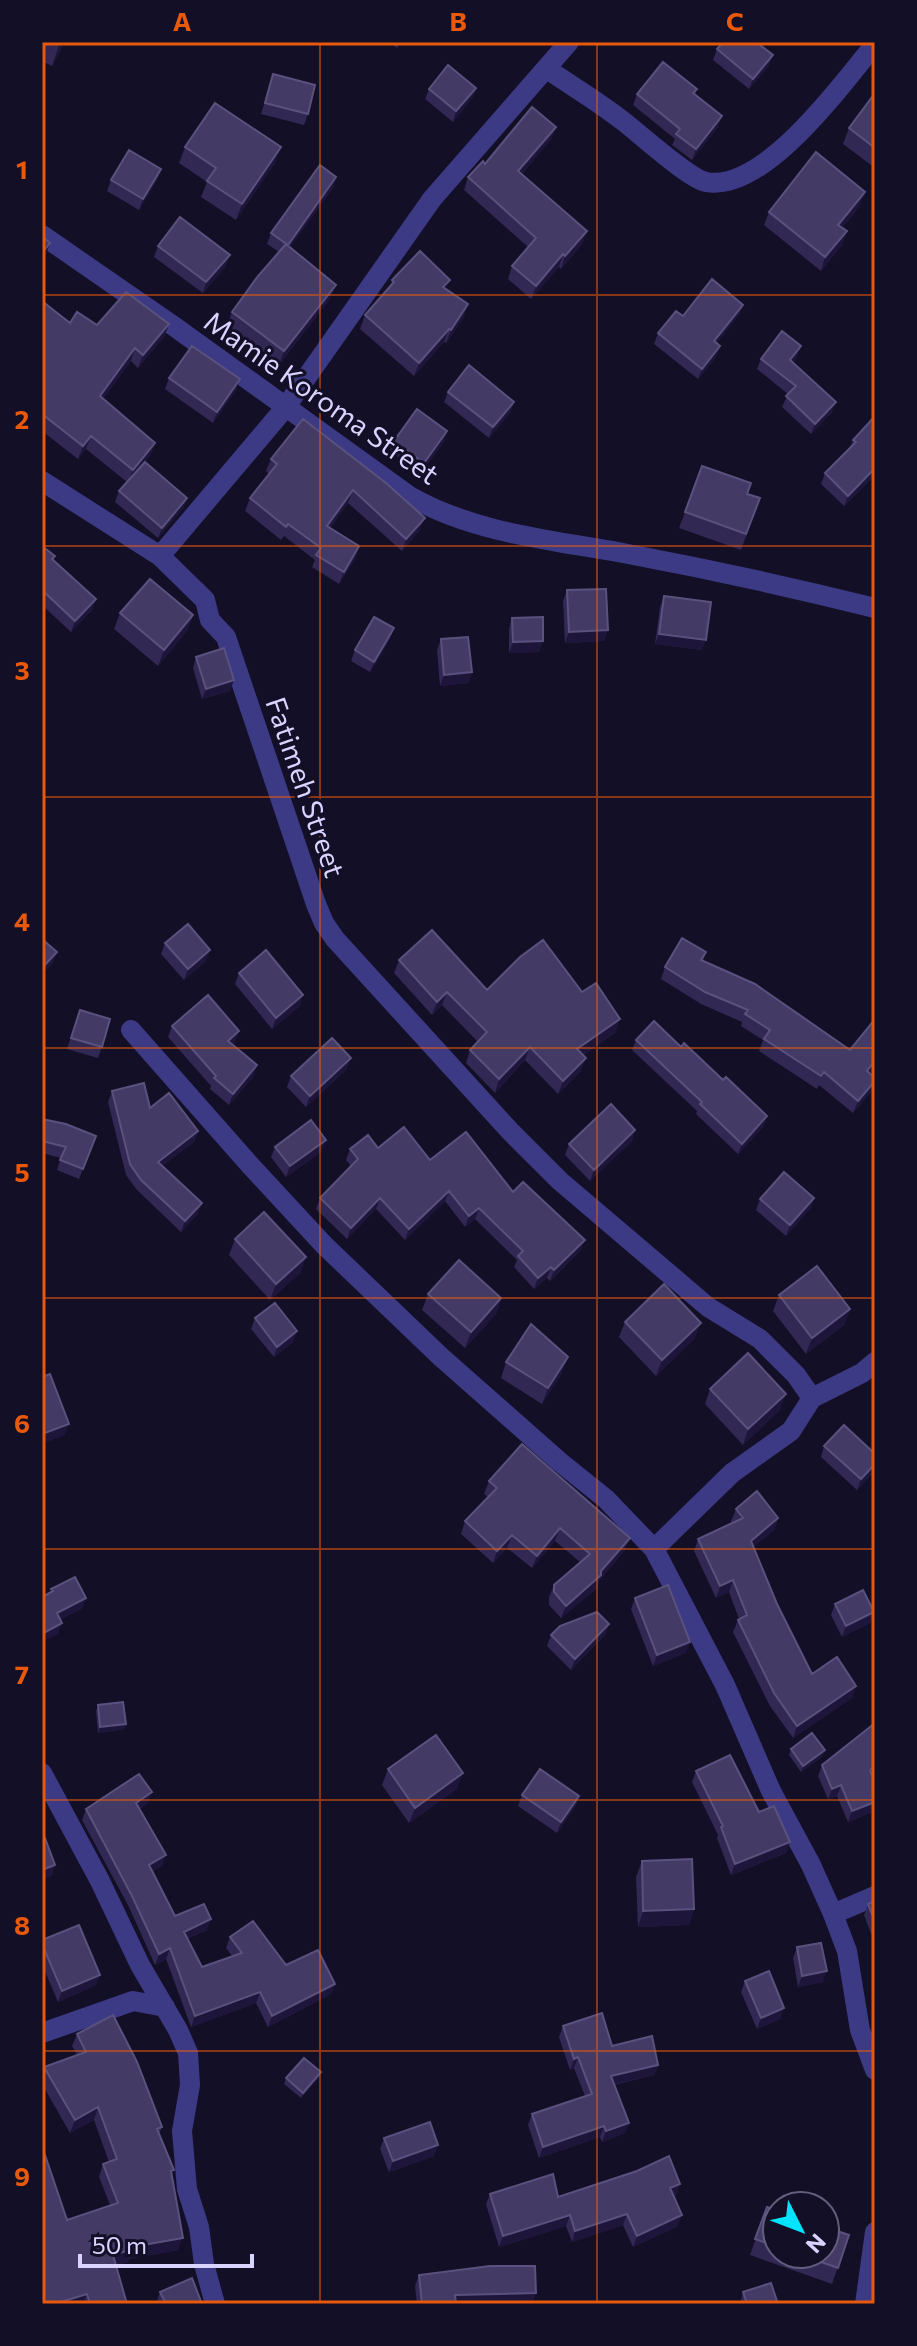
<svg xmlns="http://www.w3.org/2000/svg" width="917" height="2346" font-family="Commissioner,sans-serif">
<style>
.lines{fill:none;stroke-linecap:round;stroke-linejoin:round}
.street{stroke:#3d3a85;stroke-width:20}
.wall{fill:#312854}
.shaded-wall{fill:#1d163a}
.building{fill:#433a66;stroke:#5a527e;stroke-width:2}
.grid{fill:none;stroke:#e8590c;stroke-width:2;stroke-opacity:0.55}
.labels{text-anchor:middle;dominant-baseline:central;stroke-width:6;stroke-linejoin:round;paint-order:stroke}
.street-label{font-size:28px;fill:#d9d4ff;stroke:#130f26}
.neatline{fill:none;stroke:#e8590c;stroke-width:3}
.grid-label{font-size:26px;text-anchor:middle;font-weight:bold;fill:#e8590c}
</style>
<rect width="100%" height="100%" fill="#130f26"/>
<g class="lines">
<path class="street" d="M547,69C572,86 599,102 623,121C640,134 688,178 706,182C764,193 842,84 875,44
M42,235L175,327L411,497C475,533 551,540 623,553C708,569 791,587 875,608
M42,481L160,556L205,600L210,620L226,637L316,904L324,923L335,939L510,1131L560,1181L708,1307L760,1339L796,1375L812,1398
M160,556L285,408L432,199L569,42
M131,1030L249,1164L324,1245L441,1357L560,1462L606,1499L654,1549L725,1685L771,1791L811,1865L833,1914L847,1951L860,2030L875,2070
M654,1549L732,1473L791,1431L812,1398L862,1373L875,1362
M42,1773L100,1881L140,1965L178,2030L188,2053L190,2085L182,2131L187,2189L199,2227L204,2264L215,2304
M833,1914L875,1896
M42,2033L133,2001L165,2007
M865,2304L875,2232"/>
</g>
<path class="wall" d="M42,42H65L52,66L42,61Z
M388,42H401L397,48Z
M717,49L769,66L749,89L713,60Z
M273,74L308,114L304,125L261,114Z
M476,88L472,98L453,122L425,99L429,89Z
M697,89L695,95L718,127L692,160L672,145L675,139L633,105L637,94Z
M875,93V168L843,144L849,128Z
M556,127L551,139L522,174L583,243L561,269L559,267L531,299L508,279L512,266L528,247L464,190L468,177L485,164Z
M185,147L275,163L236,220L201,197L207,182L179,163Z
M161,169L157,180L139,210L107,191L111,180Z
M336,177L333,188L290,247L330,299L279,365L226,326L232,312L279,252L267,244L271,233Z
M860,206L842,228L847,231L842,245L821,271L764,225L769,212Z
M158,246L226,266L203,293L154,257Z
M392,280L464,317L446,343L444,342L414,376L360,329L365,315L390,286Z
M42,301L70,323L97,325L169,324L164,337L138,368L131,361L103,399L155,443L150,456L145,462L187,498L183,508L158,538L115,502L119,491L127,482L86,449L78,459L42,431Z
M743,305L739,315L716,344L720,346L716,357L698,379L654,344L658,333L683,316Z
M797,357L793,362L832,412L811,434L782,407L788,394L757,369L761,359Z
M169,378L240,379L236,390L213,423L165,389Z
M448,392L514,402L510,413L489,438L444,402Z
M875,416V475L844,506L821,484L825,473L850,448L853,440Z
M303,419L420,530L402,551L348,503L330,528L359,546L355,559L339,584L312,567L315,560L284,536L281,540L245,511L250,498L269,474L266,471L271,459Z
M447,431L444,442L420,474L390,451L394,441Z
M702,466L747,494L760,498L741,550L679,528Z
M42,546L55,556L53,560L96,599L92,610L71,632L42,605Z
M567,590L608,630L604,641L565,643L563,601Z
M664,596L702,650L655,644L660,607Z
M120,613L193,615L187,631L158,666L114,629Z
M512,618L539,652L509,653V629Z
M394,628L390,639L370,672L351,661L355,650Z
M441,639L472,672L468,683L440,686L437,650Z
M196,657L230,691L202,699L193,668Z
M165,943L206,961L184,980L161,954Z
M706,952L703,961L850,1050L875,1019V1067L870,1074L872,1091L853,1113L819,1085L817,1089L759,1051L763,1040L741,1026L742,1022L701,1004L661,979L665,967Z
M399,960L487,990L582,992L616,1032L583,1055L581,1071L558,1094L525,1060L495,1093L466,1063L470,1050L478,1042L442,1005L432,1015L394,973Z
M239,973L300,1006L272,1029L235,984Z
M80,1010L102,1047L98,1058L67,1049Z
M172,1026L235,1042L232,1045L254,1076L229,1105L210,1089L211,1086L168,1037Z
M636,1040L764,1126L738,1154L696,1114L697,1111L632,1050Z
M347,1069L306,1107L287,1087L291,1076Z
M112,1091L150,1108L198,1131L194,1142L162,1166L198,1214L181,1232L137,1190L126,1175L108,1102Z
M42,1119L96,1136L79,1179L57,1170L61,1158L42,1153Z
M635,1130L632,1141L590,1181L565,1155L569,1144Z
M275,1147L322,1151L286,1177L271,1157Z
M378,1148L430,1160L513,1192L581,1250L550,1281L547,1278L534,1289L514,1267L517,1260L475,1219L465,1227L445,1201L405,1240L376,1209L347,1239L316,1209L320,1198L351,1166L346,1160L350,1149Z
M814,1198L810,1209L786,1236L756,1210L760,1199Z
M235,1239L306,1257L300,1273L270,1300L229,1255Z
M428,1294L501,1298L496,1314L465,1348L422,1310Z
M779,1295L850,1309L844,1325L806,1354L773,1311Z
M255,1318L293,1342L274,1357L251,1329Z
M625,1322L695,1338L656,1376L619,1337Z
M506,1362L562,1373L542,1404L501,1378Z
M710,1389L780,1410L743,1445L705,1404Z
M824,1446L875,1454V1471L857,1490L821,1457Z
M489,1481L625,1550L599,1581L597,1588L561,1618L549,1605V1597L554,1585L580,1562L555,1541L532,1568L507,1548L493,1563L461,1534L465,1521L488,1497L484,1494Z
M736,1509L778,1518L774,1530L753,1547L777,1604L812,1674L856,1686L852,1698L793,1738L770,1706L733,1632L738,1620L739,1619L729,1592L716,1598L694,1551L698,1539L732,1523L731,1521Z
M635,1598L686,1653L653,1666L631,1609Z
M835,1604L874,1611L875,1608V1618L873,1616L870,1623L842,1637L831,1615Z
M609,1624L605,1635L571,1670L547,1646L551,1635Z
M98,1705L126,1724L124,1729L98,1733L96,1711Z
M875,1723V1773L872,1776L875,1782V1811L848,1822L837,1796L828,1799L818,1776L822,1765Z
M791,1749L823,1756L801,1772L789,1755Z
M388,1769L457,1789L409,1823L382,1785Z
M696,1771L759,1812L790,1842L786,1853L731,1875L717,1838L718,1835L692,1782Z
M522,1795L579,1796L575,1807L557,1833L518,1806Z
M148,1803L139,1809L162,1866L152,1871L175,1916L207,1930L187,1939L202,1967L232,1956L226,1948L230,1937L286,1965L335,1984L331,1994L268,2027L256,2003L191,2027L166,1959L155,1965L129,1907L82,1820L86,1809Z
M642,1861L694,1909L689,1925L638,1927L636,1877Z
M875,1901V1944L864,1915L868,1904Z
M42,1940L96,1985L58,2002L42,1964Z
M797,1947L823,1982L798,1987L793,1958Z
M745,1981L780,2019L757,2029L741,1992Z
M563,2026L658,2065L654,2075L614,2085L629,2123L625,2133L602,2142L600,2137L539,2158L528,2125L532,2114L585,2096L574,2068L570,2070L559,2037Z
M77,2034L162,2127L159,2134L172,2176L178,2250L129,2259L128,2262L116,2265L127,2304H42V2146L67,2220L110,2205L99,2177L103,2164L109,2162L94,2120L70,2133L42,2084V2073L44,2067L77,2055L72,2046Z
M319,2077L301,2098L284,2084L286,2078Z
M384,2138L438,2145L434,2156L389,2172L380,2149Z
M680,2184L676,2195L674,2196L678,2226L633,2247L623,2225L572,2242L566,2226L499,2247L486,2204L490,2194L558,2197Z
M767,2207L777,2210V2254H825L849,2235L832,2284L750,2255Z
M419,2275L536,2293L532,2304H417L415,2286Z
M160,2292L202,2304H156Z
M743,2292L778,2304H740Z"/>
<path class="shaded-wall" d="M61,42H65L52,66L59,45Z
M773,55L769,66L749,89L753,79Z
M476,88L472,98L453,122L456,111Z
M722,116L718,127L692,160L696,149Z
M556,127L551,139L514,184L518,171Z
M281,147L275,163L236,220L242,204Z
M161,169L157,180L139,210L143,199Z
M336,177L333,188L284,256L288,245Z
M865,192L860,206L834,238L838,225Z
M587,231L583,243L561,269L565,256Z
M847,231L842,245L821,271L825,257Z
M50,243L45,258L42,261V253Z
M563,254L559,267L531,299L536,286Z
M230,255L226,266L203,293L206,282Z
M336,285L330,299L279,365L284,351Z
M468,304L464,317L446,343L451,330Z
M743,305L739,315L710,352L714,341Z
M169,324L164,337L138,368L143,355Z
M449,329L444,342L414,376L419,363Z
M720,346L716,357L698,379L702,369Z
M801,346L797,357L786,371L790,360Z
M135,348L131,361L96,409L100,396Z
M240,379L236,390L213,423L217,412Z
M514,402L510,413L489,438L493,427Z
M836,402L832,412L811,434L815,424Z
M447,431L444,442L420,474L424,463Z
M91,436L86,449L78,459L83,446Z
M155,443L150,456L128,483L133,470Z
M875,468V475L844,506L848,496Z
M353,490L348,503L322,538L327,526Z
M187,498L183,508L158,538L162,528Z
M425,518L420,530L402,551L406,539Z
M359,546L355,559L339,584L344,572Z
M96,599L92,610L71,632L75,621Z
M193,615L187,631L158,666L164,650Z
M394,628L390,639L370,672L374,662Z
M608,630L604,641L565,643L569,632Z
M659,634L706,640L702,650L655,644Z
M543,641L539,652L509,653L513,642Z
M472,672L468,683L440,686L444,675Z
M234,680L230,691L202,699L206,689Z
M210,950L206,961L184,980L188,969Z
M57,952L53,963L42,975V968Z
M447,992L442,1005L432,1015L437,1002Z
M303,995L300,1006L272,1029L276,1018Z
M620,1019L616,1032L572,1062L577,1049Z
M239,1031L235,1042L224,1052L228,1041Z
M530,1047L525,1060L495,1093L499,1079Z
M351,1058L347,1069L306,1107L310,1096Z
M586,1058L581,1071L558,1094L563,1081Z
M875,1061V1067L863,1083L867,1071Z
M257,1065L254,1076L229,1105L233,1094Z
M875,1081L872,1091L853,1113L858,1101Z
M767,1116L764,1126L738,1154L742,1144Z
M635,1130L632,1141L590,1181L594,1170Z
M198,1131L194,1142L154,1172L158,1162Z
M326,1140L322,1151L286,1177L290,1166Z
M449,1191L445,1201L405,1240L409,1229Z
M380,1198L376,1209L347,1239L351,1228Z
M814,1198L810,1209L786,1236L790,1225Z
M202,1203L198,1214L181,1232L185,1221Z
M479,1208L475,1219L465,1227L469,1216Z
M585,1240L581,1250L550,1281L554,1270Z
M306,1257L300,1273L270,1300L276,1284Z
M551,1267L547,1278L534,1289L538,1278Z
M501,1298L496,1314L465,1348L471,1332Z
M850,1309L844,1325L806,1354L812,1338Z
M701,1323L695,1338L656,1376L662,1360Z
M297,1331L293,1342L274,1357L277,1347Z
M568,1357L562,1373L542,1404L548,1388Z
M786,1394L780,1410L743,1445L748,1429Z
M69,1424L65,1435L42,1444V1434Z
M875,1464V1471L857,1490L861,1479Z
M778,1518L774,1530L746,1553L751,1541Z
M560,1528L555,1541L532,1568L537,1556Z
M512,1535L507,1548L493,1563L497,1551Z
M630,1538L625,1550L599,1581L597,1588L561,1618L566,1606L601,1571Z
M733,1580L729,1592L716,1598L720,1586Z
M86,1598L82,1609L53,1624L57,1613Z
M874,1612L870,1623L842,1637L846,1626Z
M62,1623L58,1634L42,1642V1634Z
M609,1624L605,1635L571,1670L575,1659Z
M690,1642L686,1653L653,1666L657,1655Z
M856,1686L852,1698L793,1738L797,1726Z
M126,1724L124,1729L98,1733L100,1727Z
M825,1750L823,1756L801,1772L803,1766Z
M875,1766V1773L866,1780L870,1770Z
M463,1773L457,1789L409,1823L415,1808Z
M841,1785L837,1796L828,1799L832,1789Z
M152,1792L148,1803L132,1813L136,1803Z
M579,1796L575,1807L557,1833L561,1822Z
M875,1802V1811L848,1822L852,1811Z
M790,1842L786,1853L731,1875L735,1864Z
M166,1855L162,1866L145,1876L149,1865Z
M55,1865L52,1876L42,1879V1870Z
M694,1909L689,1925L638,1927L643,1911Z
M211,1919L207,1930L180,1942L184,1932Z
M170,1948L166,1959L155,1965L159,1954Z
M827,1971L823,1982L798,1987L802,1976Z
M100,1975L96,1985L58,2002L62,1991Z
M335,1984L331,1994L268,2027L272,2016Z
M260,1992L256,2003L191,2027L195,2016Z
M784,2008L780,2019L757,2029L761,2018Z
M578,2057L574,2068L570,2070L574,2059Z
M658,2065L654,2075L607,2086L611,2076Z
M321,2072L319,2077L301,2098L303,2093Z
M98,2107L94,2120L70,2133L75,2120Z
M629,2123L625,2133L602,2142L606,2131Z
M604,2126L600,2137L539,2158L543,2147Z
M438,2145L434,2156L389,2172L393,2161Z
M680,2184L676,2195L666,2199L670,2188Z
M627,2214L623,2225L572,2242L575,2231Z
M570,2215L566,2226L499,2247L503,2236Z
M682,2215L678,2226L633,2247L637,2236Z
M183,2238L178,2250L129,2259L128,2262L108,2267L113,2255L132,2247Z
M536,2293L532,2304H451L455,2295Z
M87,2294L83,2304H54Z"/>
<path class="building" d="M723,42H756L773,55L753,79L717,49Z
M663,62L697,89L693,93L722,116L696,149L676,134L680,129L637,94Z
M448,65L476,88L456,111L429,89Z
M273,74L315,85L308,114L265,103Z
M875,93V148L849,128Z
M215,103L281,147L242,204L207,181L216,168L185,147Z
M532,107L556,127L518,171L587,231L565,256L563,254L536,286L512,266L536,238L468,177L483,161L485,164Z
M129,150L161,169L143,199L111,180Z
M816,152L865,192L838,225L847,231L825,257L769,212Z
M320,165L336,177L288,245L271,233Z
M180,217L230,255L206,282L158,246Z
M42,236L50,243L42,253Z
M286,244L336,285L284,351L232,312L258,276Z
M420,251L450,280L443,287L468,304L451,330L449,329L419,363L365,315L394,282L392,280Z
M712,279L743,305L714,341L720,346L702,369L658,333L676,311L683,316Z
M126,292L169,324L143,355L135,348L100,396L155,443L133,470L91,436L83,446L42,414V301L70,323L77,312L97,325Z
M782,331L801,346L790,360L836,402L815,424L786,396L796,386L761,359Z
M192,346L240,379L217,412L169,378Z
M469,365L514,402L493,427L448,392Z
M417,409L447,431L424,463L394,441Z
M875,416V468L848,496L825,473L856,442L853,440Z
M303,419L386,483L425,518L406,539L353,490L327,526L359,546L344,572L316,555L321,548L288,524L286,527L250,498L277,464L271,459Z
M145,462L187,498L162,528L119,491Z
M702,466L751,483L747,494L760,498L746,534L685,512Z
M42,546L55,556L52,559L96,599L75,621L42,590Z
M150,579L193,615L164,650L120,613Z
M606,589L608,630L569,632L567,590Z
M664,596L711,602L706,640L659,634Z
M374,617L394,628L374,662L355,650Z
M543,617V641L513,642L512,618Z
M468,637L472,672L444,675L441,639Z
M224,648L234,680L206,689L196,657Z
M188,924L210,950L188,969L165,943Z
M432,930L487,990L520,957L543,940L582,992L596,983L620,1019L577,1049L586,1058L563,1081L530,1047L499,1079L470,1050L487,1032L447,992L437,1002L399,960Z
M682,938L706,952L701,960L755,984L850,1050L875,1019V1061L867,1071L875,1078V1081L858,1101L824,1072L821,1076L764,1039L770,1030L745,1014L748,1010L705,992L665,967Z
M42,939L57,952L42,968Z
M266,950L303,995L276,1018L239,973Z
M208,995L239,1031L228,1041L257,1065L233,1094L214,1078L216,1076L172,1026Z
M80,1010L110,1019L102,1047L71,1038Z
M654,1021L681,1047L684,1043L723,1080L726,1077L767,1116L742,1144L700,1104L702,1102L636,1040Z
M332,1038L351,1058L310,1096L291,1076Z
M144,1083L150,1108L169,1093L198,1131L158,1162L202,1203L185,1221L141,1180L130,1164L112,1091Z
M611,1104L635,1130L594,1170L569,1144Z
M42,1119L66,1124L96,1136L83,1169L60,1160L66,1147L42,1141Z
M311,1120L326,1140L290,1166L275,1147Z
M404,1127L430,1160L466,1132L513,1192L523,1182L585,1240L554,1270L551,1267L538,1278L518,1256L523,1251L479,1208L469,1216L449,1191L409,1229L380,1198L351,1228L320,1198L358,1159L350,1149L368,1135L378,1148Z
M784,1172L814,1198L790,1225L760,1199Z
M264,1212L306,1257L276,1284L235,1239Z
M459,1260L501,1298L471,1332L428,1294Z
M817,1266L850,1309L812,1338L779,1295Z
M664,1284L701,1323L662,1360L625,1322Z
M275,1303L297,1331L277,1347L255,1318Z
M531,1324L568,1357L548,1388L506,1362Z
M748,1353L786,1394L748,1429L710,1389Z
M50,1374L69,1424L42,1434V1377Z
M844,1425L875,1454V1464L861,1479L824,1446Z
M522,1444L630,1538L601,1571V1575L566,1606L554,1592V1585L590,1554L560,1528L537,1556L512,1535L497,1551L465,1521L497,1488L489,1481Z
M757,1491L778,1518L751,1541L777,1604L812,1674L837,1657L856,1686L797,1726L774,1693L738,1620L747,1615L733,1580L720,1586L698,1539L743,1518L736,1509Z
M75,1577L86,1598L57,1613L62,1623L42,1634V1597L53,1591L51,1589Z
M668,1585L690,1642L657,1655L635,1598Z
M863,1590L874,1612L846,1626L835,1604Z
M597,1612L609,1624L575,1659L551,1635L560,1626Z
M123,1702L126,1724L100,1727L98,1705Z
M875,1723V1766L870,1770L875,1782V1802L852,1811L841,1785L832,1789L822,1765Z
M812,1733L825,1750L803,1766L791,1749Z
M436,1735L463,1773L415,1808L388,1769Z
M730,1755L759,1812L774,1806L790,1842L735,1864L721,1827L723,1826L696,1771Z
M540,1769L579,1796L561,1822L522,1795Z
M139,1774L152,1792L136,1803L166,1855L149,1865L175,1916L204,1904L211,1919L184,1932L202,1967L242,1953L230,1937L253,1921L286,1965L318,1950L335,1984L272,2016L260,1992L195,2016L170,1948L159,1954L132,1896L86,1809Z
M42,1830L55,1865L42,1870Z
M692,1859L694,1909L643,1911L642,1861Z
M875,1901V1922L868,1904Z
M79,1925L100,1975L62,1991L42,1944V1940Z
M821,1943L827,1971L802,1976L797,1947Z
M769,1971L784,2008L761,2018L745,1981Z
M602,2013L612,2046L652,2036L658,2065L611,2076L629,2123L606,2131L604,2126L543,2147L532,2114L592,2094L578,2057L574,2059L563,2026Z
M113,2015L137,2062L162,2127L157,2129L174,2170L171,2171L183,2238L132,2247L133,2249L113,2255L127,2304H90L87,2294L54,2304H44L42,2299V2146L67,2220L118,2203L103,2164L117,2159L98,2107L75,2120L44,2067L86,2052L77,2034Z
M304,2058L321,2072L303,2093L286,2078Z
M430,2122L438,2145L393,2161L384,2138Z
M669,2156L680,2184L670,2188L682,2215L637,2236L627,2214L575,2231L570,2215L503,2236L490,2194L553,2174L558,2197L637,2171Z
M767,2207L777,2210V2247L755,2239Z
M825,2227L849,2235L838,2268L798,2254H825Z
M490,2266H535L536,2293L455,2295L456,2304H422L419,2275Z
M192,2278L202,2304H166L160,2292Z
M771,2283L778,2304H747L743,2292Z"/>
<path class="grid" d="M320,42V2304M597,42V2304M42,295H875M42,546H875M42,797H875M42,1048H875M42,1298H875M42,1549H875M42,1800H875M42,2051H875"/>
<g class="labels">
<g class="street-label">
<text transform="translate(322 397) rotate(35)">Mamie Koroma Street</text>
<text transform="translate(306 787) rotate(71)">Fatimeh Street</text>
</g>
</g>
<rect width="917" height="2346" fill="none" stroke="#130f26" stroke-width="88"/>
<g transform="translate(801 2230) rotate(132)"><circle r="38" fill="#130f26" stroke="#625e7d" stroke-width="2"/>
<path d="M0-6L14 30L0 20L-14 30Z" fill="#00e5ff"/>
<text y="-12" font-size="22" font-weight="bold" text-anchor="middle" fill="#d9d4ff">N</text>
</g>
<path d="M80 2254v12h172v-12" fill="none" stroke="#d9d4ff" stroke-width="4"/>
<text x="92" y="2254" font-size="24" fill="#d9d4ff" stroke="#130f26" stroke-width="6" paint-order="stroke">50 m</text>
<rect x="44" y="44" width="829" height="2258" class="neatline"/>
<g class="grid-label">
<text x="182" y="31">A</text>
<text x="458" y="31">B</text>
<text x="735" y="31">C</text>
<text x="22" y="179">1</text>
<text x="22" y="429">2</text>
<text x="22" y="680">3</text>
<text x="22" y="931">4</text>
<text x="22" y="1182">5</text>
<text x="22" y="1433">6</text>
<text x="22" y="1684">7</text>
<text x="22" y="1935">8</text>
<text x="22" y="2186">9</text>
</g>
</svg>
